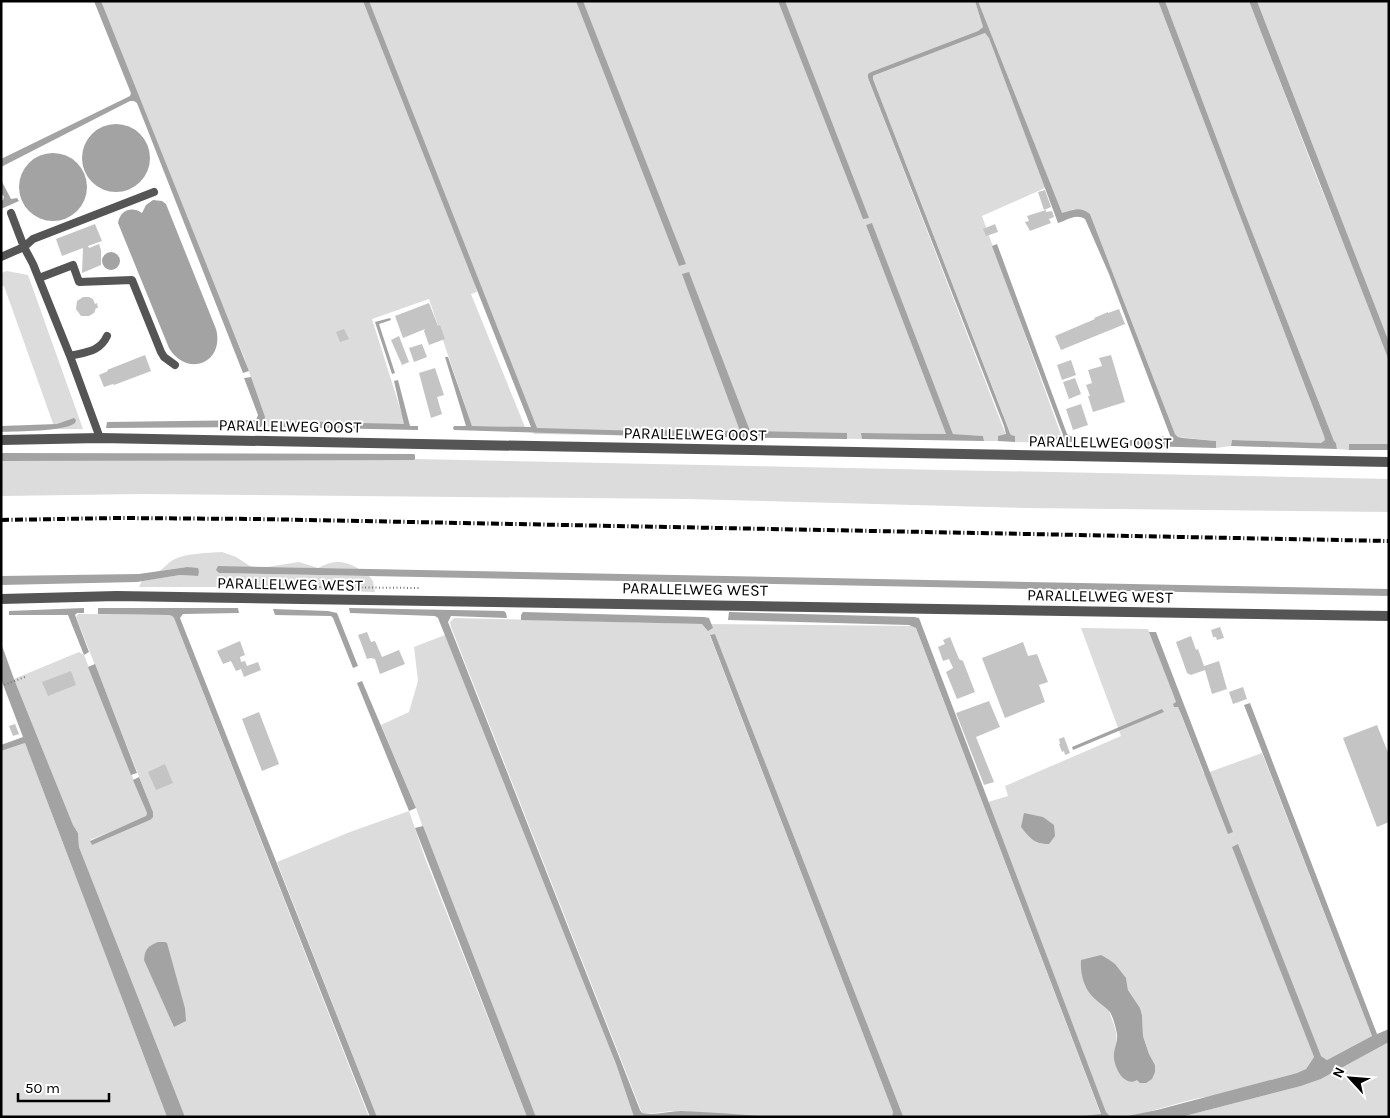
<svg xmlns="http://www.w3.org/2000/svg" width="1390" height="1118" font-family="Karla,sans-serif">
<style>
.green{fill:#dcdcdc;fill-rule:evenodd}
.water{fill:#a3a3a3}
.building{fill:#c4c4c4}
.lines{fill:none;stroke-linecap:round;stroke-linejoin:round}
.path{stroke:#777;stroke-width:2;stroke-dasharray:1 2.5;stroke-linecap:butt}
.lane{stroke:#555;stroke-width:8}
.street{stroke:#555;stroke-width:10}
.rail{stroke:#000;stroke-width:4;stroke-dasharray:8 2.5 1 2.5;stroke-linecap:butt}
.labels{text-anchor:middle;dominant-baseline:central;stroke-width:4;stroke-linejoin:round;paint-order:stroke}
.street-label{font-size:16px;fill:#000;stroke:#fff}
</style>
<rect width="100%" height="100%" fill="#fff"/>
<path class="green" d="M94,1H975L983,27L978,31L871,72L868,74V78L1006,435L998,436V441H984L983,436L953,434L872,224L866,225L946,434L862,433V439L534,434L475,284L477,292L471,294L525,427L472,426L429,299L372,319L406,427H268L244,357L137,103L134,101Z
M978,1H1158L1324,436L1325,440L1321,443L1232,440L1231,446L1216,448V441L1178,437L1175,434L1090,214L1074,209L1062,214Z
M1165,1H1249L1315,173L1345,247L1389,361V444H1349V450L1337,449L1336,443L1334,441L1242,206Z
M1257,1H1389V342Z
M985,33L989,37L1045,188L982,216L1064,443L1015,442V436L1011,435L873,79V76L875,75Z
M7,271L28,275L83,429H55L4,286L1,287V273Z
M415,459L1389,479V512L1026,508L686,499L142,494L1,496V461Z
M222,552L236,557L250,566L253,567L218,566L219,573L369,576L373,581L375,592L224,587H139L142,581L180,575L198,576L187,567L159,571C165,568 168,562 175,559C187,553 208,553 222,552Z
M299,562L318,568C334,560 343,560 359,569L267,567Z
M78,614L169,615L172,616L174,618L369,1117H185L79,847L78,833L73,825L14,679L79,652L84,655L147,813L146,816L144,818L90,840L92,845L150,820L153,812L76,617ZM166,942L185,1008L173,1026L172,1022Z
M454,618L702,624L913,626L916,628L1101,1115L1084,1116L1040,1117L903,1116L715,634L710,636L893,1112L892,1116L885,1117H775L672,1111L646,1114L642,1113L451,627L450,622Z
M1081,628L1148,629L1204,774L1262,753L1372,1036L1327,1060L1320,1055L1238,845L1233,847L1314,1057L1306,1069L1297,1073L1212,1096C1178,1100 1146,1117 1111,1117L1106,1112L988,802L1008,796L1005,786L1121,736ZM1126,978L1128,990L1140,1008L1142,1015L1143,1036L1149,1054L1155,1065L1114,1054C1119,1033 1116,1031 1109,1011Z
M445,635L616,1064L634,1117H536L432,853L416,808L381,725L409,712L418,681L414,647Z
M25,743L167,1117H1V751Z
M409,811L425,858L527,1117H377L277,862L350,832Z
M1389,1042V1117H1181L1301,1086L1321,1079Z"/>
<path class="water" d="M94,1H101L249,371L243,373L137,103L134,101H130L1,167V159L130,96L131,93Z
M363,1H369L537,428L645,431V436L454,430L453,428L454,426H466L445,357H448L472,426L531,427Z
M576,1H583L686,264L679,266Z
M778,1H785L869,218L863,219Z
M975,1H978L1062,213C1074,210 1079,206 1090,214L1175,434L1178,437L1183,438L1216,441V448L1105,445V439L1157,441L1171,438L1109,274L1085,219C1076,213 1067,220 1058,223L989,38L985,33L875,75L873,76V79L1010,433L1011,435L1015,436V442L998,441V436L1006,434L1004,426L868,78V74L871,72L978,31L983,27Z
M1158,1H1165L1242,206L1334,441L1336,443L1337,449L1231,446L1232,440L1321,443L1325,440L1324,436Z
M1249,1H1257L1389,342V361C1343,241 1295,121 1249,1Z
M82 158a34 34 0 1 1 68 0a34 34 0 1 1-68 0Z
M19 187a34 34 0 1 1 68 0a34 34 0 1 1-68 0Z
M1,180L10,197L11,199L17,198L19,201L1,209V201L3,200L4,197L1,192Z
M153,200L162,201L166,204L216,329C225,363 187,378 169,348L118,223C120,210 132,206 142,213L146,205Z
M872,223L953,434L983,436L984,441L862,439L861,433L946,434L866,225Z
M997,244L1067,434L1070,436L1076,437V442H1028V437H1059L1063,435L992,246Z
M102 261a9 9 0 1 1 18 0a9 9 0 1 1-18 0Z
M689,272L750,431L847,433V439L654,436L653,430L740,431L682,274Z
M390,318L391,320L379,324L395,373L392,374L375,322Z
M251,377L265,417L264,423L261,427L106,428L107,422L256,420L258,415L244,378Z
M398,380L410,426H418V430L279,427L278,421L404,424L394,381Z
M74,418L76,420L75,423C64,432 17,431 1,432V426L57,424Z
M1349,444H1389V450H1349Z
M1,453L414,454L415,455V459L414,460L1,461Z
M218,566L1389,589V596L219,573L216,570Z
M187,567L198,568L199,572L198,576L180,575L137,582L1,585V576L139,574Z
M84,608V613H77L75,615L89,652L84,655L68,615H9V611Z
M98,608H238L239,613L183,614L180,618L377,1117H370L174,618L172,616L169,615L98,614Z
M349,608L504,611L506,613L507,618L451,616L448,622L640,1110L642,1113C654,1116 668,1111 681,1111C712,1112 743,1115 775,1117H634L616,1064L438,618L435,616L350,613Z
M273,609L328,611L337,613L358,666L353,668L333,618L331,616L275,615Z
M523,612L704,617L709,618L713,628L708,631L702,624L521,620V615Z
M729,612L914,617L919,618L1106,1112L1111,1117H1040L1084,1116L1101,1114L916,628L909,625L728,620Z
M1149,632H1156L1233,832L1228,834L1181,714L1178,707H1174L1173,704L1176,702L1173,694Z
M715,634L903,1116L905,1117H885L892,1116L893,1112L710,635Z
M1,643L14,679L73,825L78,833L79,847L185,1117H167L25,743L1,751V745L23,737L1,679Z
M95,664L137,773L131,775L88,667Z
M362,681L416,808L409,811L357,683Z
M1250,703L1377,1034L1389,1029V1042L1321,1079L1301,1086L1181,1117H1122L1157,1110L1297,1073L1306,1069L1314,1057L1232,847L1238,844L1321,1056L1327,1060L1372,1036L1244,705Z
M1162,709L1164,712L1073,750L1072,747Z
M139,777L153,812V817L150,820L92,845L90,841L146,816L147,813L133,780Z
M1024,813L1043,817L1054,825L1055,836L1049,844C1034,844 1030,838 1021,827Z
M423,826L536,1117H527L415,828Z
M158,942H165L167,943L185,1008L186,1021L174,1027L144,960C145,949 148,946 158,942Z
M1101,955L1108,959L1115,964L1126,978L1128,990L1140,1008L1142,1015L1143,1036L1149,1054L1155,1065V1072L1152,1079L1146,1083H1140L1137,1080C1132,1083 1128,1082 1123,1078C1117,1072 1113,1061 1114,1053C1115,1046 1118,1040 1117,1034C1116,1028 1113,1017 1110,1012C1106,1007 1099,1003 1095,999C1084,989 1080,974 1081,960Z"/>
<path class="building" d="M1045,190L1051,207L1044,210L1038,192Z
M1046,210V212L1052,211L1054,217L1049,219L1051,223L1030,231L1025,222L1029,221L1027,216Z
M95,224L102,241L88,246L89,248L99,244L101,250V265L82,273L83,248L62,256L56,239Z
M995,224L998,232L986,236L983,229Z
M83,297H89L93,299L95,304L97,303L98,308H96L94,313L89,316H81L76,309L77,301Z
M429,303L438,326L440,325L445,339L429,345L424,331L425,329L403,338L395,316Z
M1119,309L1125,324L1061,350L1055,336L1095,319L1094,318L1108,312V313Z
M344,329L349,339L340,342L336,332Z
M399,336L409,362L402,365L391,340Z
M422,344L427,357L414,362L409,348Z
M145,355L151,371L114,385L113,384L104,387L99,375L108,371L107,370Z
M1111,355L1125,402L1093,412L1088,396H1090L1086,385L1092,383L1088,370L1102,366L1099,358Z
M1071,360L1076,375L1062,380L1057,365Z
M435,368L444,395L437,397L442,414L431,418L419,373Z
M1075,378L1081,394L1069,399L1063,382Z
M1081,404L1088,425L1073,430L1066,409Z
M1220,627L1224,638L1217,640L1216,637H1213L1211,630Z
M367,632L371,642L375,641L382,657L399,650L405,664L380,674L375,659L371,658L367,659L358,635Z
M1191,636L1196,650L1198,649L1204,666L1219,661L1227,689L1212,694L1205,670L1191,675L1187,673L1176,642Z
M950,637L959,659L963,661L975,692L957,699L946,672L953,668L949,659L943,661L938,647L945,644L943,640Z
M240,641L245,655L240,657L241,662L245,661L247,666L258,662L261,670L244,677L241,669L236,671L231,661L223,664L217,651Z
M1023,642L1028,656L1037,654L1048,682L1039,685L1045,702L1005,718L982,658Z
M71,671L76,685L48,696L42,682Z
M1243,687L1247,699L1233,704L1229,692Z
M989,701L1000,727L976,737L994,782L984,785L956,713Z
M259,712L279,764L262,771L242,719Z
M15,724L19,734L13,736L9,726Z
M1377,725L1389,755V822L1377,827L1343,738Z
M1064,737L1070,753L1065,755L1064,751L1062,752L1059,744H1060L1059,739Z
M165,764L173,783L156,790L148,772Z"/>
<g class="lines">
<path class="path" d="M1162,448L1163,434
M309,587L419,588
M1,686L25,677"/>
<path class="lane" d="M11,213L24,247L33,239L154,192
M1,257L24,247L33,264L70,356L100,438
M39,278L73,265L79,282L132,280L161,352L164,357L175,365
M70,356C85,352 100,352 107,336"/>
<path class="street" d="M1,440L100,438L1389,462
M1,599L117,596L1389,616"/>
<path class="rail" d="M1,520L118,518L257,519L1389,541"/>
</g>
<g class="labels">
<g class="street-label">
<text transform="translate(290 426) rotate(1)">PARALLELWEG OOST</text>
<text transform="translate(695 434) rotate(1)">PARALLELWEG OOST</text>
<text transform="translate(1100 442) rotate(1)">PARALLELWEG OOST</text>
<text transform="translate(290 584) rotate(1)">PARALLELWEG WEST</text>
<text transform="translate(695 589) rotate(1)">PARALLELWEG WEST</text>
<text transform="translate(1100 596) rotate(1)">PARALLELWEG WEST</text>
</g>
</g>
<rect width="1390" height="1118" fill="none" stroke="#000000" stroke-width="5"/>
<g transform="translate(1350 1078) rotate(296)" stroke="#ffffff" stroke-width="4" paint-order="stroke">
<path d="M0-4L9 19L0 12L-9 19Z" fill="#000000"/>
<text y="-8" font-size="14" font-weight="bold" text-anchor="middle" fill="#000000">N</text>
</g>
<path d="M18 1093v8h91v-8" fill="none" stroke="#000000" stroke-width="2.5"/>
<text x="25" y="1093" font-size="15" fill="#000000" stroke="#ffffff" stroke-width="4" paint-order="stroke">50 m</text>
</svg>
